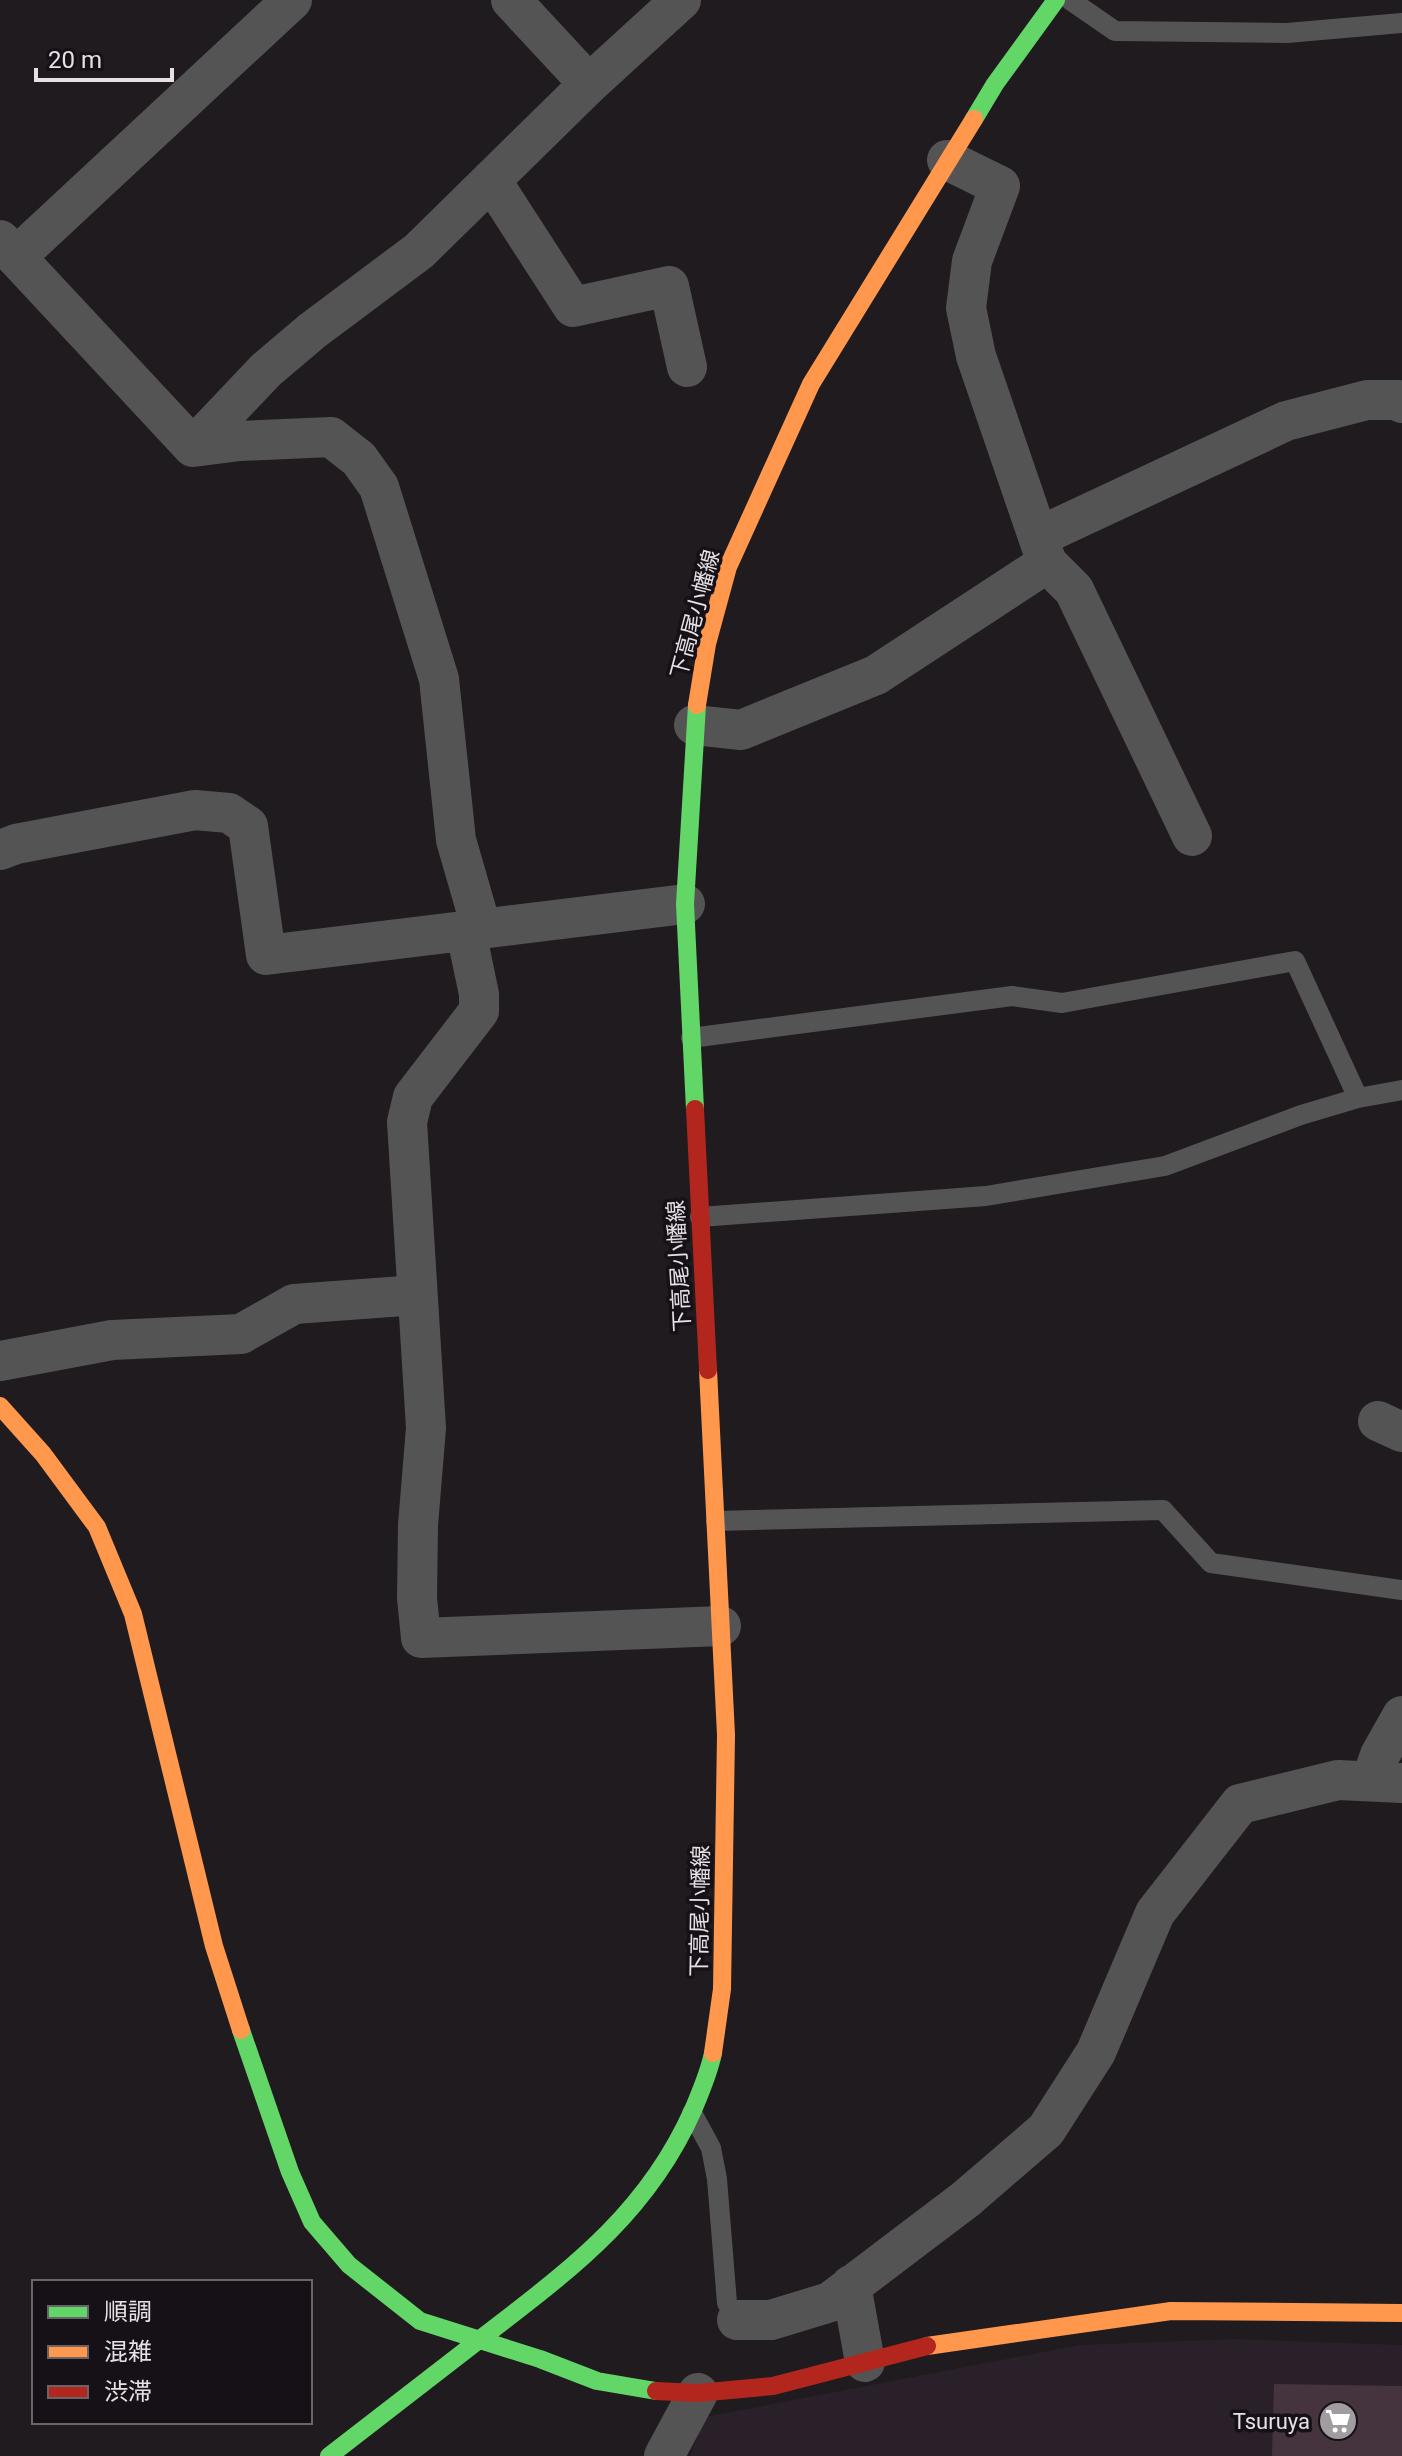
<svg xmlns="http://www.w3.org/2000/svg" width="1402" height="2456" font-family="Roboto,'Noto Sans JP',sans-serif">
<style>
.built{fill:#292029}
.building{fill:#45333e}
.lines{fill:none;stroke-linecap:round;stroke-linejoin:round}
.lane{stroke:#545455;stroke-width:20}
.street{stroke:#545455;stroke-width:40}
.fast{stroke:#63d668;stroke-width:18}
.slow{stroke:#ff974d;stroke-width:18}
.jam{stroke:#b3261e;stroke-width:18}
.labels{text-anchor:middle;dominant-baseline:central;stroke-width:7;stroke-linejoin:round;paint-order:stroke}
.street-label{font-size:22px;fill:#e5e1e5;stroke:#161117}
.poi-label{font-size:22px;fill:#e5e1e5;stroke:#161117;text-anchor:end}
</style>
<rect width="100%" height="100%" fill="#1f1b1f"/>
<path class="built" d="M1234,2339L1402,2345V2456H690L705,2417L1079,2345Z"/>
<path class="building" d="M1274,2384L1402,2386V2456H1272Z"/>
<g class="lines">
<path class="lane" d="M1070,0L1115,31L1287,33L1402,23
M691,1038L1012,996L1062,1003L1295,961L1358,1098
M700,1217L986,1196L1165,1166L1301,1115L1358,1098L1402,1090
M716,1521L1163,1510L1211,1563L1402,1590
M692,2113L711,2148L717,2179L727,2303L737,2320"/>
<path class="street" d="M511,0L589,84
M491,180L573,307L669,286L687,367
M0,240L193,447L266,370L312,331L419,251L589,84L681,0
M16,257L292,0
M193,447L240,441L331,437L359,459L379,487L439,679L456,840L482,930
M1038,537L1286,421L1367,400H1399L1402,403
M1047,563L1074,590L1192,836
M694,725L741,730L876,675L1047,563L976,356L966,308L972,261L1000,186L947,160
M0,850L16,844L195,810L229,813L248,826L266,955L685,904
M466,932L479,994V1011L413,1097L407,1122L426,1428L418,1525L417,1598L421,1638L721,1626
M0,1361L112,1340L241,1334L294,1304L417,1295
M1378,1421L1402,1432
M1371,1781L1380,1755L1402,1716
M851,2285L865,2362
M737,2320H771L830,2302L966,2199L1046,2130L1096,2052L1155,1913L1240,1804L1338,1780L1402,1783
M664,2456L698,2393"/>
<path class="fast" d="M974,119L995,84L1056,0
M695,1109L685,904L697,705
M241,2030L290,2172L312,2222L349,2265L420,2321L540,2359L597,2381L656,2391
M329,2456C379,2417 429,2379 479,2340C567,2272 646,2216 693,2110C701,2091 709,2073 713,2053"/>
<path class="slow" d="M697,705L707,644L728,567L811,384L974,119
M708,1370L726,1735L722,1989L713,2053
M0,1406L43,1454L97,1527L133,1614L214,1946L241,2030
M927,2346L1171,2311L1402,2313"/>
<path class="jam" d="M695,1109L708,1370
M656,2391L698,2393L773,2386L927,2346"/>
</g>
<defs>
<symbol id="supermarket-disc" viewBox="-11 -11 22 22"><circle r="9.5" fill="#a09ca0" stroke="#161117"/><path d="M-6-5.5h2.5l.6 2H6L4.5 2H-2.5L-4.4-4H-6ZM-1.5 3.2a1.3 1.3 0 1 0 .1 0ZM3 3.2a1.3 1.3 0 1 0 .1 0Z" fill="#fff"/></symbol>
</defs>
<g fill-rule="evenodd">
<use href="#supermarket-disc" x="1316" y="2399" width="44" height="44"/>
</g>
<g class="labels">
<g class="street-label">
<text transform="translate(695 614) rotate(-75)">下高尾小幡線</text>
<text transform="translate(679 1266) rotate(-93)">下高尾小幡線</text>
<text transform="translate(700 1911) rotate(-89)">下高尾小幡線</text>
</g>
<g class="poi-label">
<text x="1310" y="2421">Tsuruya</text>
</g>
</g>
<rect x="32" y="2280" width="280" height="144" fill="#161117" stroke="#696469" stroke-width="2"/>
<rect x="48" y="2306" width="40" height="12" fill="#63d668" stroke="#696469" stroke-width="2"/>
<text x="104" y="2320" font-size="24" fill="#e5e1e5">順調</text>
<rect x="48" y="2346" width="40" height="12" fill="#ff974d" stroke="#696469" stroke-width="2"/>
<text x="104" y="2360" font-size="24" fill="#e5e1e5">混雑</text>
<rect x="48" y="2386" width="40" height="12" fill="#b3261e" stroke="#696469" stroke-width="2"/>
<text x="104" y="2400" font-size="24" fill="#e5e1e5">渋滞</text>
<path d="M36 68v12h136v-12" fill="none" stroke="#e5e1e5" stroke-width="4"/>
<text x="48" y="68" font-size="24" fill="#e5e1e5" stroke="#161117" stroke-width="6" paint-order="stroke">20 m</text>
</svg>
